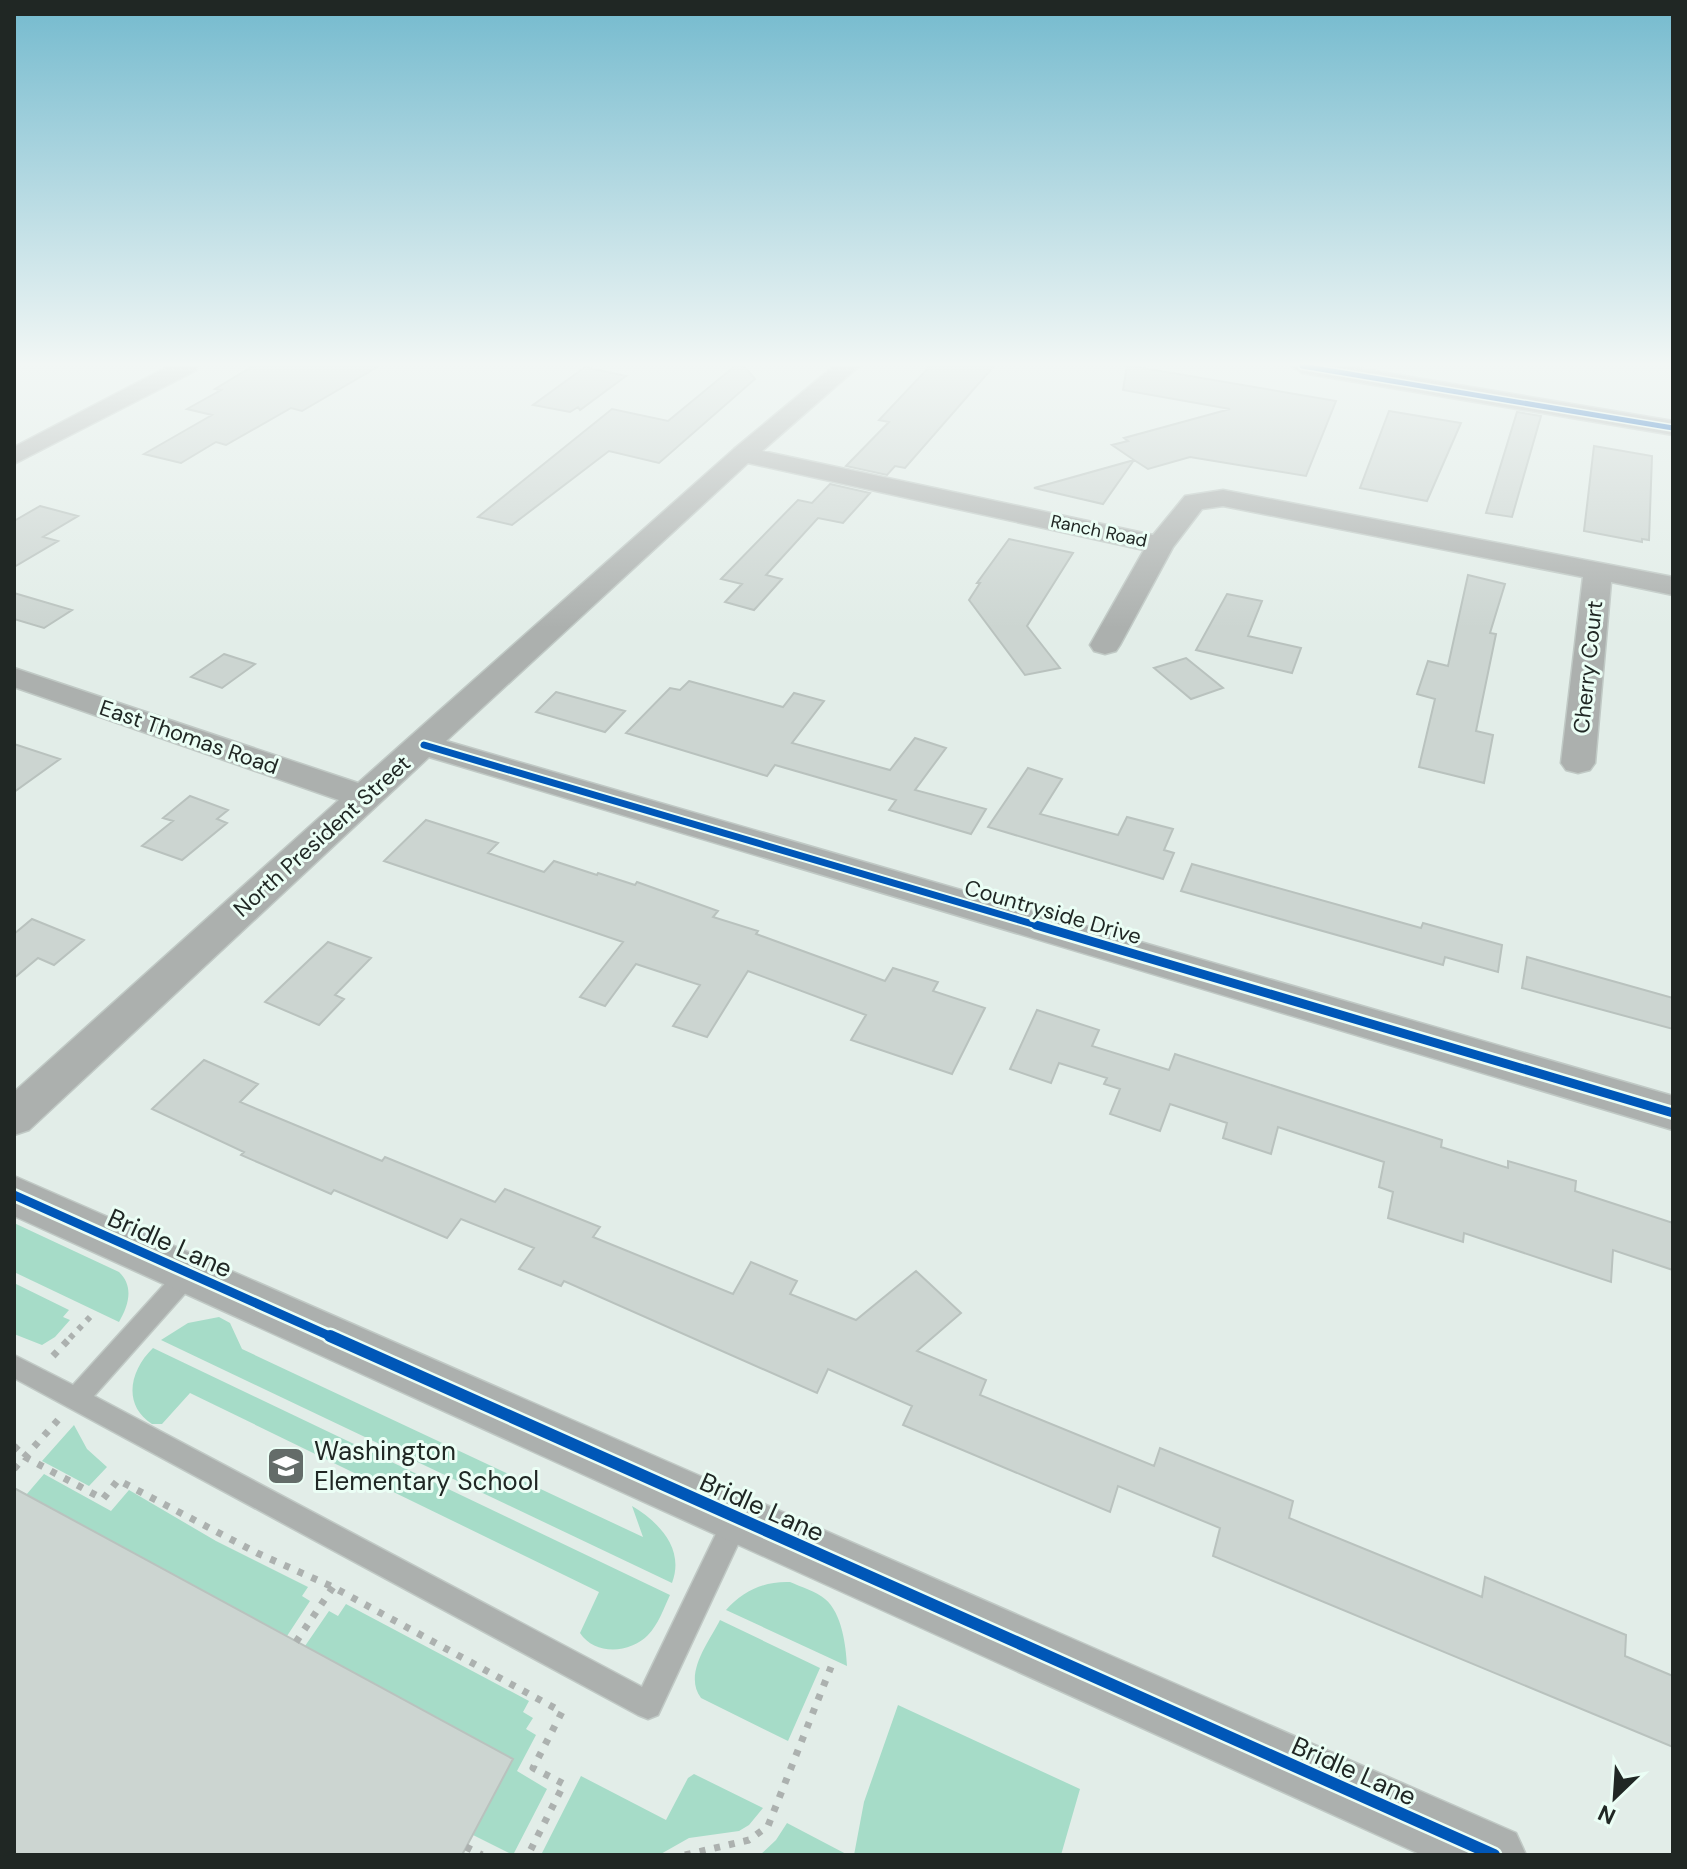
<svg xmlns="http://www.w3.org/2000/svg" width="1687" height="1869" font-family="'DM Sans',sans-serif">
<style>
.green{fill:#a6dcc8}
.building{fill:#ccd5d1;stroke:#b9c2be;stroke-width:2}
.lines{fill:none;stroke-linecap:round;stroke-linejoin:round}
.lane-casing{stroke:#c0c9c5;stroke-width:3}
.street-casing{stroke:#c0c9c5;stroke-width:3}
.path-far1{stroke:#acb1af;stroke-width:6;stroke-dasharray:5 7;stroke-linecap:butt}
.path{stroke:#acb1af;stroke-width:7;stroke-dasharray:6 9;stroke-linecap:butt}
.lane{fill:#acb0ae;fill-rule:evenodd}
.street{fill:#acb0ae;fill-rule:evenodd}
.cycleway-far3-casing{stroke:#ebfef5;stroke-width:8}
.cycleway-far2-casing{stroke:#ebfef5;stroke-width:11}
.cycleway-far1-casing{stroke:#ebfef5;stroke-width:14}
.cycleway-casing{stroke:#ebfef5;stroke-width:17}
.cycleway-far3{stroke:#0057b8;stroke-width:5}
.cycleway-far2{stroke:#0057b8;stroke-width:7}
.cycleway-far1{stroke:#0057b8;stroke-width:9}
.cycleway{stroke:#0057b8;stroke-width:12}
.labels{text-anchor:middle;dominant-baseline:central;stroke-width:6;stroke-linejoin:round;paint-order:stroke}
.far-street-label{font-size:18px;fill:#202724;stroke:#ebfef5}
.street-label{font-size:22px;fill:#202724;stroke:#ebfef5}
.near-street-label{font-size:26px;fill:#202724;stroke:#ebfef5}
.near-poi-label{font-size:26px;fill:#202724;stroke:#ebfef5;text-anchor:start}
</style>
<rect width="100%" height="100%" fill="#e2ede8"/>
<path class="green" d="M14,1223L119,1272C134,1286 129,1305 119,1322L14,1272Z
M14,1283L69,1310L63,1317L70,1320L55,1337L42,1345L14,1334Z
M219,1317L230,1323L242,1349L643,1537L632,1506C659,1522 685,1549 672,1583L161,1340L188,1323Z
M153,1348L670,1595C664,1608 658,1625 648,1635C631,1653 595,1656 580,1633L599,1592L190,1393L162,1424H152C122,1405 130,1370 153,1348Z
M74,1425L87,1449L107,1467L89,1486L42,1461Z
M44,1474L111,1511L129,1490L216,1541L308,1587L302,1596L310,1601L287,1636L26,1495Z
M790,1582C801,1587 816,1591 825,1599C842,1613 846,1646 847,1666L726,1610C743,1591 764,1581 790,1582Z
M346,1604L529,1701L523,1712L533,1718L526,1729L536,1735L517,1771L547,1789L513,1855L473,1835L513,1759L305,1646L329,1611L338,1616Z
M720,1620L820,1668L788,1741L701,1698C683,1674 709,1642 720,1620Z
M898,1705L1080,1789L1061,1855H854L864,1802Z
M694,1774L763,1808L749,1825L739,1831L689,1838L659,1855H541L581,1776L666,1820L688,1778Z
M787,1823L848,1855H760L776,1840Z"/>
<path class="building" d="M253,366H379L302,411L291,408L226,445L216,442L181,463L144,454L212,415L187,409L221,390L215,389Z
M735,366H744L755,379L659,463L609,451L512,525L478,517L612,409L668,421Z
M930,366H994L905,468L895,466L887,475L846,466L889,422L879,420Z
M1127,366H1131L1336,401L1306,476L1190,457L1148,469L1134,460L1103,504L1034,488L1134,460L1112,445L1128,441L1124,438L1230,409L1123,390Z
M585,367L626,376L580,410L578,407L570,412L533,405Z
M1389,411L1461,423L1427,501L1360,488Z
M1517,412L1541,416L1512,517L1486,513Z
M1594,446L1652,456L1649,540L1642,539V542L1584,531Z
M830,484L870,493L843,523L818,518L766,575L782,579L754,610L725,602L742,584L721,579L798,500L812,503Z
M40,506L78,516L43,537L58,541L14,567V521Z
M1009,539L1073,553L1027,626L1060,668L1025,675L969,600L980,583H977Z
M1468,575L1505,584L1490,633L1496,634L1476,731L1493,735L1484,783L1419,767L1435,699L1417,694L1428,661L1448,666Z
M14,593L72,610L44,628L14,619Z
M1227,594L1262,601L1248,636L1301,648L1292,673L1196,650Z
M224,654L255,664L222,688L191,677Z
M1186,658L1223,688L1191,699L1154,668Z
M689,681L783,707L794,693L824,701L792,743L890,770L915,738L946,748L915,790L986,809L971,834L889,810L896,800L775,765L767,776L626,733L670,688L680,690Z
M556,692L625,711L605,732L536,712Z
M14,744L60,759L14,792Z
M1028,768L1062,779L1040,814L1118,835L1127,817L1173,829L1164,850L1174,853L1163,879L988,827Z
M190,796L228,810L217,819L227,823L182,860L142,846L173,821L163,818Z
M426,820L498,843L488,853L544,872L554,861L597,875L598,873L635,885L637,882L718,911L713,917L758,931L756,934L885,981L893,968L938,982L933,991L985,1008L952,1074L851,1040L866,1015L748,971L707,1037L673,1026L700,985L636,964L605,1006L580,997L623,942L384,861Z
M1192,864L1421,928L1423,923L1502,945L1498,972L1445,957L1443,965L1181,891Z
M32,919L84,940L54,965L38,958L14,978V934Z
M328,942L371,958L335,995L344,999L319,1025L265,1002Z
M1527,957L1673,998V1029L1522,988Z
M1037,1010L1099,1030L1092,1046L1169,1070L1175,1054L1442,1140L1441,1147L1508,1168V1161L1576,1181L1575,1191L1673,1223V1270L1613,1250L1611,1282L1464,1233L1463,1242L1388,1218L1393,1192L1379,1187L1384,1162L1278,1127L1271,1154L1223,1138L1227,1123L1170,1104L1160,1131L1110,1114L1120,1089L1104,1084L1107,1078L1059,1063L1051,1083L1010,1069Z
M204,1060L258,1084L240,1102L382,1161L385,1157L495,1202L505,1189L600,1227L593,1237L733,1294L751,1262L797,1281L790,1294L856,1320L916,1271L961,1313L917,1351L986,1380L980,1395L1154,1466L1160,1448L1293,1501L1289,1518L1482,1597L1485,1577L1626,1635L1625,1656L1673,1676V1747L1213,1556L1220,1528L1118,1486L1110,1512L903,1425L912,1406L828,1369L817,1393L564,1281L561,1286L519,1269L534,1248L461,1219L447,1238L334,1190L331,1194L241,1155L244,1152L152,1109Z
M14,1488L513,1759L462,1855H14Z"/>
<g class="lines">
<defs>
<path id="lane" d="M189,1263L197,1266L200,1273L197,1280L94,1396L642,1687L728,1509L737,1505L746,1509L750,1518L746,1527L658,1715L648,1719L638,1715L14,1378V1355L73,1385L181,1266Z"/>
<path id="street" d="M169,366H198L195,371L14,464V447Z
M834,366H859L762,451L1153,535L1185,496L1223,490L1673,577V595L1611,582L1595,763L1590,770L1578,773L1566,770L1561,763L1583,577L1223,506L1202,509L1173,547L1120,645L1116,651L1105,654L1094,651L1090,645L1144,550L748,463L446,741L1673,1096V1130L429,757L29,1130L14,1135V1092L339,800L14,687V668L358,783L734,449Z
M1291,366H1345L1673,421V435L1302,373Z
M14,1176L1516,1833L1526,1855H1422L14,1216Z"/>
</defs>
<use href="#lane" class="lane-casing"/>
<use href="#street" class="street-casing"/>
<path class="path-far1" d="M70,1338L91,1316"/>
<path class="path" d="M53,1356L72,1336
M14,1446L25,1457L103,1499L118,1480L257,1553L333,1587L562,1712L533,1768L564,1784L528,1855
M14,1469L58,1420
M296,1642L333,1587
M466,1847L482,1855
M685,1855L749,1840L768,1826L831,1667"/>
<use href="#lane" class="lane"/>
<use href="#street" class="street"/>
<defs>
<path id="cycleway-far3" d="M1302,366L1673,428"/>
<path id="cycleway-far2" d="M424,745L1043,927"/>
<path id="cycleway-far1" d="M1036,925L1673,1113
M14,1195L334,1338"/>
<path id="cycleway" d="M330,1336L1494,1855"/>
</defs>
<use href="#cycleway-far3" class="cycleway-far3-casing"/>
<use href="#cycleway-far2" class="cycleway-far2-casing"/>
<use href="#cycleway-far1" class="cycleway-far1-casing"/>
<use href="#cycleway" class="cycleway-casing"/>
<use href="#cycleway-far3" class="cycleway-far3"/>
<use href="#cycleway-far2" class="cycleway-far2"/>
<use href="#cycleway-far1" class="cycleway-far1"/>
<use href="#cycleway" class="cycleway"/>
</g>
<linearGradient id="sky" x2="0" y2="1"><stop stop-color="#74bace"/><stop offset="0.58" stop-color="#f2f7f5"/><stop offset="1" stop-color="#f2f7f5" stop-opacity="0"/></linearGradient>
<rect width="1687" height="628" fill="url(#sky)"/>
<defs>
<symbol id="school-square" viewBox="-11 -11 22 22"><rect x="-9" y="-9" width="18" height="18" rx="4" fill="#646c69" stroke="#ebfef5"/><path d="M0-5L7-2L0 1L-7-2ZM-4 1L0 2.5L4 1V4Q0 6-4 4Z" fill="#fff"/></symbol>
</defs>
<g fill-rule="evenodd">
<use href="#school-square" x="264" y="1444" width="44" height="44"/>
</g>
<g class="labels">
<g class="far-street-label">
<text transform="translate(1099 531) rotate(12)">Ranch Road</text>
</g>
<g class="street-label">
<text transform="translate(1588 667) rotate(-84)">Cherry Court</text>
<text transform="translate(189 737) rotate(19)">East Thomas Road</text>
<text transform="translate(322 836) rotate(-42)">North President Street</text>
<text transform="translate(1053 912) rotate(16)">Countryside Drive</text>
</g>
<g class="near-street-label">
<text transform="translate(170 1243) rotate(24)">Bridle Lane</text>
<text transform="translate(762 1507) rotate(24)">Bridle Lane</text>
<text transform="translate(1354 1771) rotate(24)">Bridle Lane</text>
</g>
<g class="near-poi-label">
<text x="314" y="1451">Washington<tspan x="314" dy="30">Elementary School</tspan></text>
</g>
</g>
<rect width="1687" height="1869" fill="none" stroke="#202724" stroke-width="32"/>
<g transform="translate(1615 1797) rotate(205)" stroke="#ebfef5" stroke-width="6" paint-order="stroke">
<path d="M0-6L14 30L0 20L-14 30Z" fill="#202724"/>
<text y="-12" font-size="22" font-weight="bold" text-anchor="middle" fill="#202724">N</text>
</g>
</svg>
